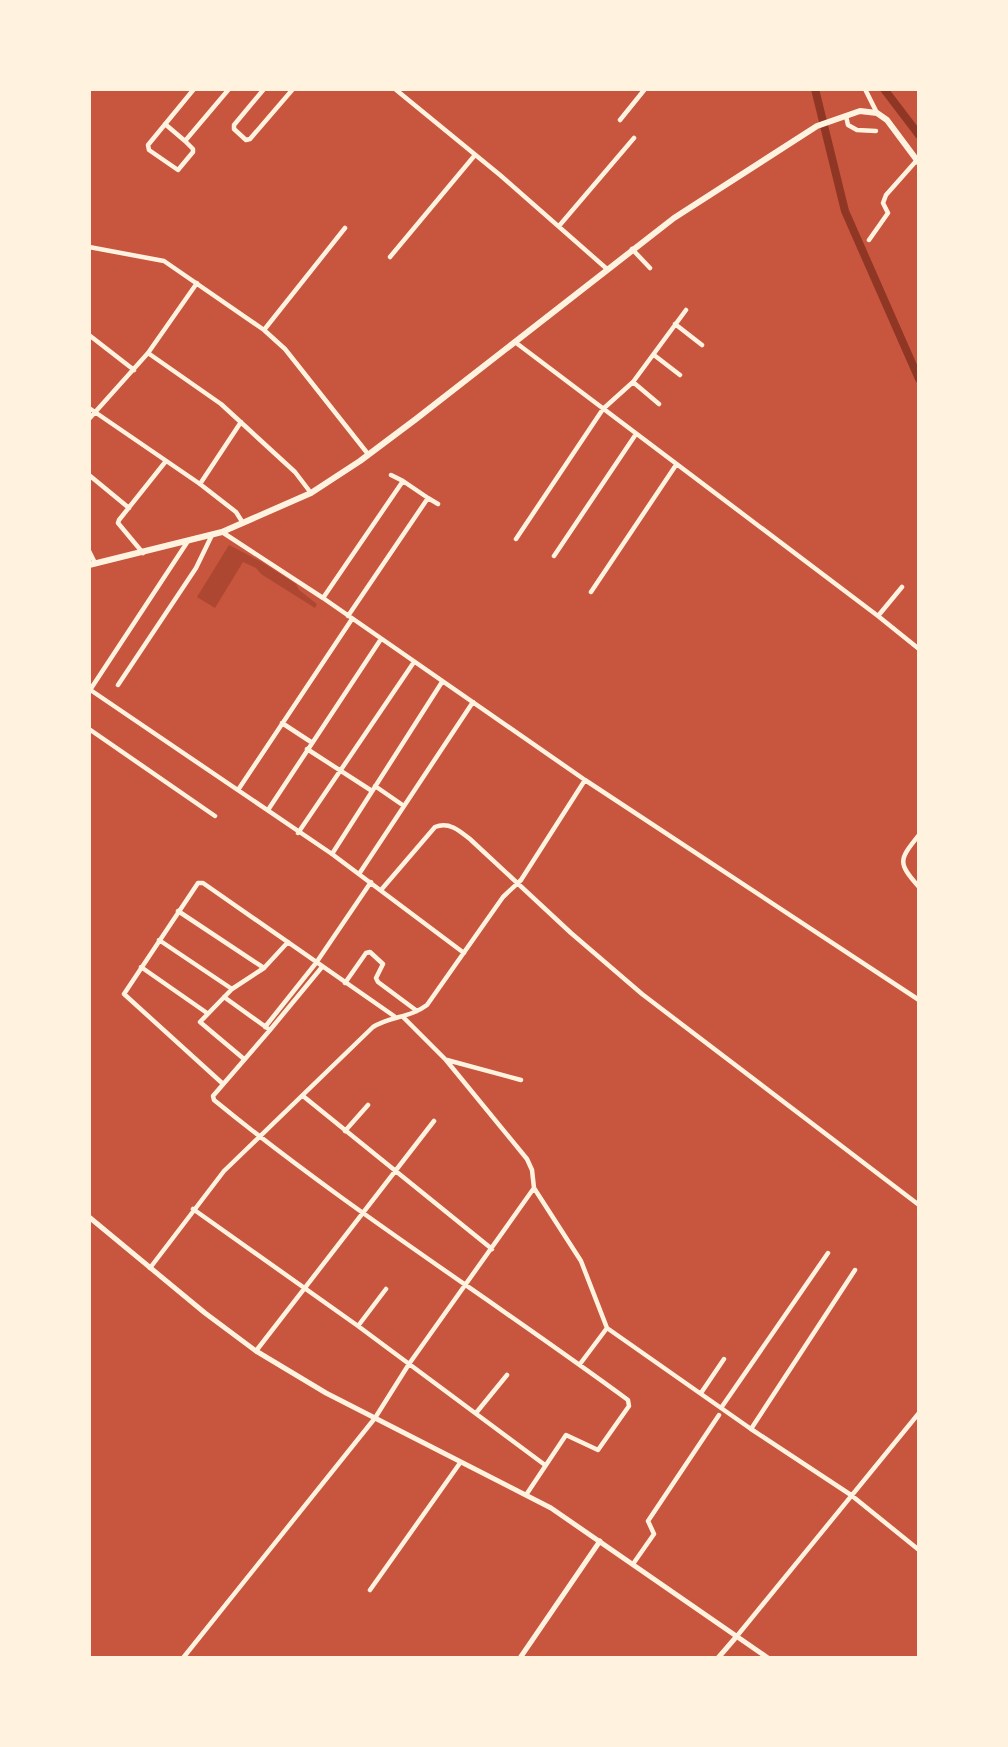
<svg xmlns="http://www.w3.org/2000/svg" width="1008" height="1747" font-family="Karla,sans-serif">
<style>
.green{fill:#ae4732}
.lines{fill:none;stroke-linecap:round;stroke-linejoin:round}
.canal{stroke:#8f3625;stroke-width:8}
.minor{stroke:#fff3e0;stroke-width:4.5}
.tertiary{stroke:#fff3e0;stroke-width:5}
.secondary{stroke:#fff3e0;stroke-width:6}
</style>
<rect width="100%" height="100%" fill="#c8553d"/>
<path class="green" d="M229,545L260,561L296,584L299,590L317,604L315,608L261,574L256,568L243,562L215,608L197,597Z"/>
<g class="lines">
<path class="canal" d="M815,89L845,211L919,379
M884,89L919,135"/>
<path class="minor" d="M264,89L234,125V129L246,140L250,139L293,89
M395,89L500,175L607,269
M865,89L877,113
M846,116L848,125L857,130L876,131
M620,120L645,89
M165,124L185,141L229,89
M185,141L193,149V152L178,170L149,150L148,145L194,89
M559,226L634,138
M869,240L888,213L883,203L886,195L917,160
M89,247L164,261L264,330L285,349L368,454
M632,249L650,268
M390,257L475,155
M675,324L702,345
M264,330L345,228
M89,335L134,370
M515,342L878,616L919,649
M148,353L221,404L295,472L311,493
M654,355L680,375
M633,382L659,404
M89,408L200,484L236,512L243,523
M89,419L148,353L197,283
M89,475L129,508
M391,475L403,481
M200,484L241,422
M428,498L438,504
M222,532L323,598L585,780L919,1000
M516,539L603,409L633,382L686,310
M89,551L95,563
M143,553L118,523L119,520L166,461
M554,556L636,434
M591,592L676,465
M323,598L403,481L428,498L348,616
M878,616L902,587
M118,685L196,568L212,535
M89,689L332,854L464,953
M90,690L188,541
M282,723L311,742
M89,729L215,816
M307,749L372,791
M375,786L404,806
M238,790L352,619
M268,810L381,639
M298,833L414,662
M919,835C899,860 897,862 919,887
M332,854L442,682
M359,874L473,702
M381,890L435,827C449,821 460,831 471,840L571,933L642,994L919,1205
M159,940L232,989L264,968L178,911
M141,967L207,1013
M264,968L288,942
M345,983L366,953L370,952L383,964L376,978L378,982L417,1011
M232,989L200,1022L244,1059
M224,997L270,1030L322,967
M403,1017L446,1060L527,1159L532,1170L534,1188L581,1261L607,1328
M265,1027L316,963L371,882
M270,1030L213,1096L214,1100C346,1208 491,1299 628,1400L629,1406L598,1450L566,1435L526,1495
M447,1060L521,1080
M222,1083L124,994L198,883H203L394,1016
M303,1096L492,1249
M345,1131L368,1105
M193,1209L358,1326L545,1465
M150,1268L224,1171L373,1027C390,1016 410,1018 427,1005L503,897L521,880L585,780
M358,1326L386,1289
M256,1351L434,1121
M580,1364L607,1328L751,1429L851,1495L919,1550
M701,1393L724,1359
M721,1408L828,1253
M476,1413L507,1375
M751,1429L855,1270
M633,1564L654,1534L648,1521L719,1415
M370,1590L460,1463
M737,1636L919,1413
M183,1658L375,1418L409,1364L534,1188"/>
<path class="tertiary" d="M89,1217L205,1313L256,1351L326,1393L551,1508L768,1658
M520,1658L600,1541
M718,1658L737,1636"/>
<path class="secondary" d="M89,565L222,532L311,493L360,461L416,419L674,218L817,126L860,111L877,113L887,120L919,163"/>
</g>
<rect width="1008" height="1747" fill="none" stroke="#fff3e0" stroke-width="182"/>
</svg>
